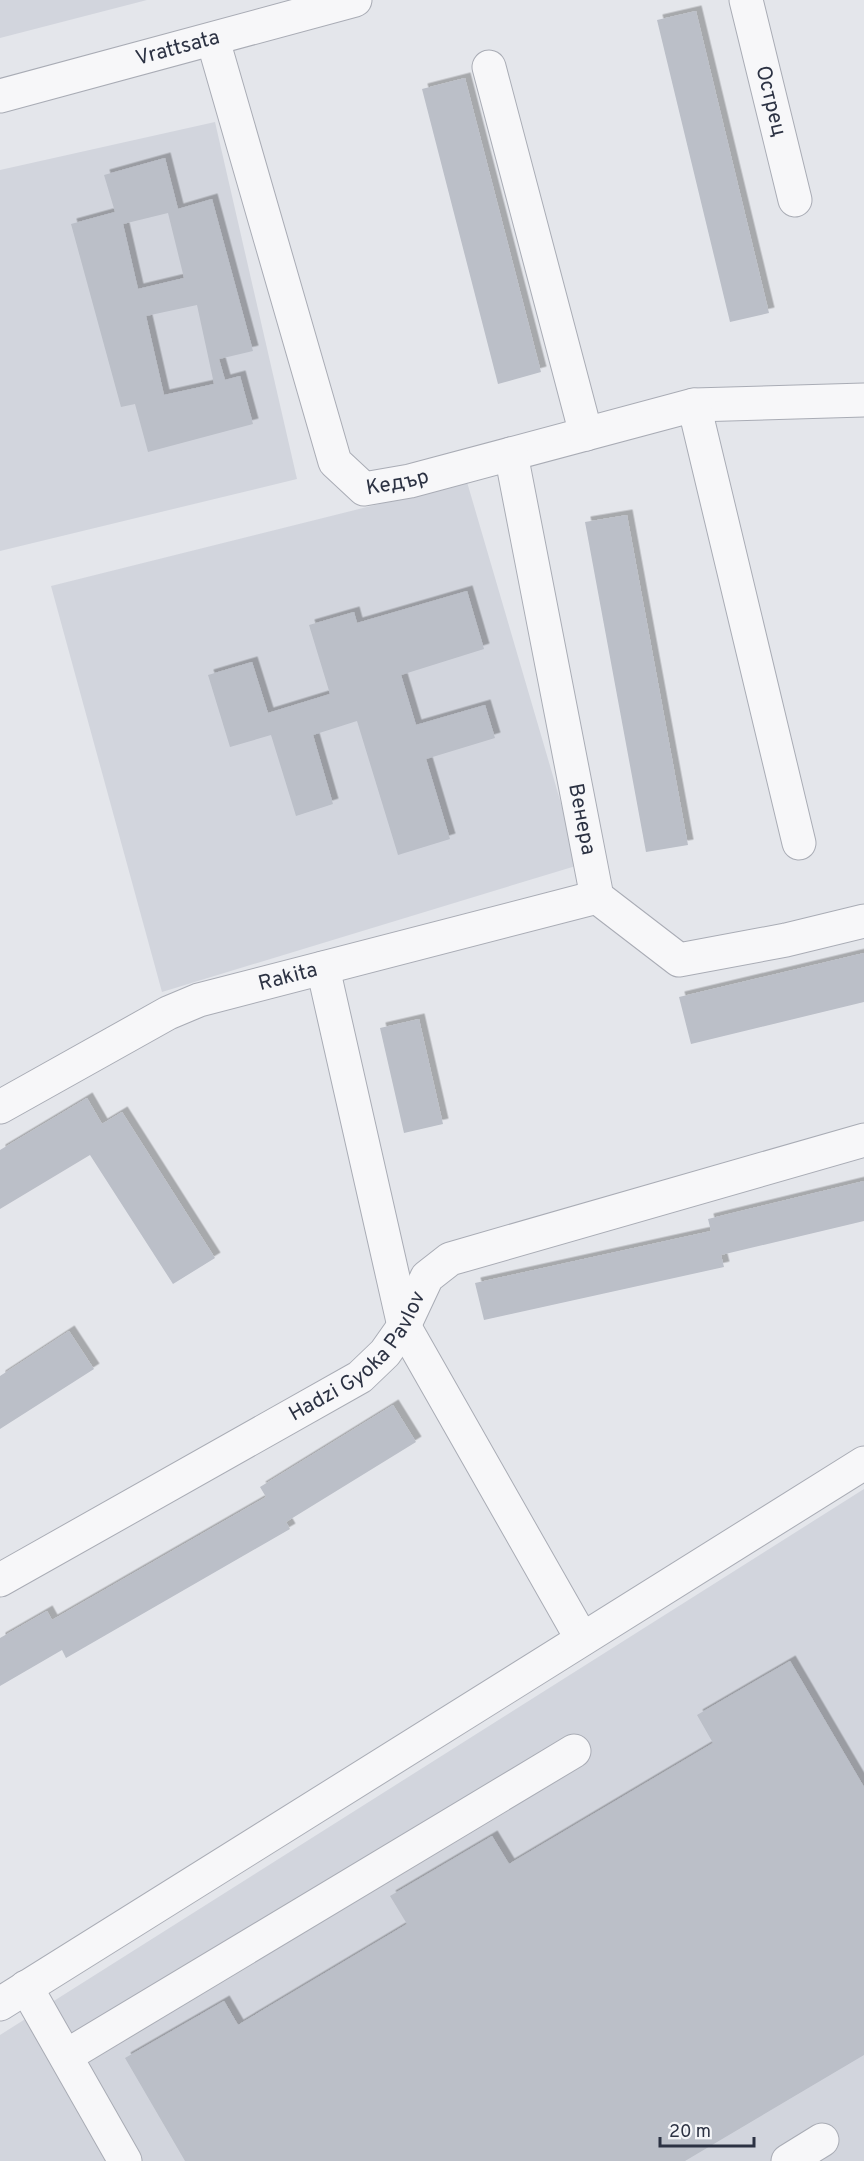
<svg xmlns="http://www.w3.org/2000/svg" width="864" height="2161" font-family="Overpass,sans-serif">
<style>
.built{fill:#d2d5dd}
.building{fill:#bbbfc8;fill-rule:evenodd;filter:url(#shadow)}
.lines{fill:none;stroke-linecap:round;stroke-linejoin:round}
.minor-casing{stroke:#a9acb5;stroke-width:35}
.minor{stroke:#f7f7f9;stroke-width:33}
.labels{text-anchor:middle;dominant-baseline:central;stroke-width:6;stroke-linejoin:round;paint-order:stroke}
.street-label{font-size:21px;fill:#2c3243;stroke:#f4f5f8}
</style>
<defs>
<filter id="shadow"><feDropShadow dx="5.5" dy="-5.5" stdDeviation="0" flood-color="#0004"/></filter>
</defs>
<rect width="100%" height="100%" fill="#e4e6eb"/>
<path class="built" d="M0,0H147L0,38Z
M215,122L297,479L0,551V170Z
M467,482L579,865L162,992L51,586Z
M864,1489V2161H0V2035Z"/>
<path class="building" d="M696,11L769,313L730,322L657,20Z
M465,78L541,372L498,384L422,89Z
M165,158L178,209L212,199L253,351L219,359L225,380L240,376L253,424L148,452L135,404L121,407L71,224L115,212L104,175ZM168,213L184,278L138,289L123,224ZM197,305L214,384L164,395L146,316Z
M627,515L688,845L646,852L585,522Z
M467,591L484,649L401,675L416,725L485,705L495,738L426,759L450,839L398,855L357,721L313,735L333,804L296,816L271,735L230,747L208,675L252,662L268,713L330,694L309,625L354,612L357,623Z
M864,953V1002L691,1044L679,997Z
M419,1019L443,1124L404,1133L380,1028Z
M87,1098L102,1124L122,1112L215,1258L173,1284L90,1155L0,1209V1150Z
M864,1181V1221L721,1255L724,1267L484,1320L475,1283L711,1231L708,1219Z
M69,1331L94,1369L0,1429V1376Z
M393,1405L416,1442L286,1522L290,1529L66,1658L62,1650L0,1686V1638L47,1611L52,1620L266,1497L260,1487Z
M790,1661L864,1787V2055L685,2161H185L125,2058L224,2001L238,2025L407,1924L390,1896L492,1836L509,1864L713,1743L697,1715Z"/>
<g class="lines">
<defs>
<g id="minor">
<path id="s1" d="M746,0L795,200"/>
<path id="s2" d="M213,40L335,462L364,489L410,481L694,405L864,400"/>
<path d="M489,67L586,434"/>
<path id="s3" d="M0,96L355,0"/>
<path d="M694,405L799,843"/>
<path id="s4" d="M511,454L597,897L679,960L786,940L864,921"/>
<path d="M323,968L404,1326L582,1639"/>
<path id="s5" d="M0,1107L168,1013L199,1000L597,897"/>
<path id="s6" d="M0,1580L360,1377L385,1353L404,1326L427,1277L450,1259L864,1140"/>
<path d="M26,1987L125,2161"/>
<path d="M0,2004L864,1463"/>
<path d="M66,2056L574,1751"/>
<path d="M788,2161L822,2140"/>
</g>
</defs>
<use href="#minor" class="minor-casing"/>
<use href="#minor" class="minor"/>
</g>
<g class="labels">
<g class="street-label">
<text stroke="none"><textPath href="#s3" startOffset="184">Vrattsata</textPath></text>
<text stroke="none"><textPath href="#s1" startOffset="104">Острец</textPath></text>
<text stroke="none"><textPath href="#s2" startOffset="513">Кедър</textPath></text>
<text stroke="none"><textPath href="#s4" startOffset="372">Венера</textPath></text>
<text stroke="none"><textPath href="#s5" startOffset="318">Rakita</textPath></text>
<text stroke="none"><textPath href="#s6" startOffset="426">Hadzi Gyoka Pavlov</textPath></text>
</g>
</g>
<path d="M660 2137v9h94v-9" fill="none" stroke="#2c3243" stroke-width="3"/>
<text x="669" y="2137" font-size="18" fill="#2c3243" stroke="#f4f5f8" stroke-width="4.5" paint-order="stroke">20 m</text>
</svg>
